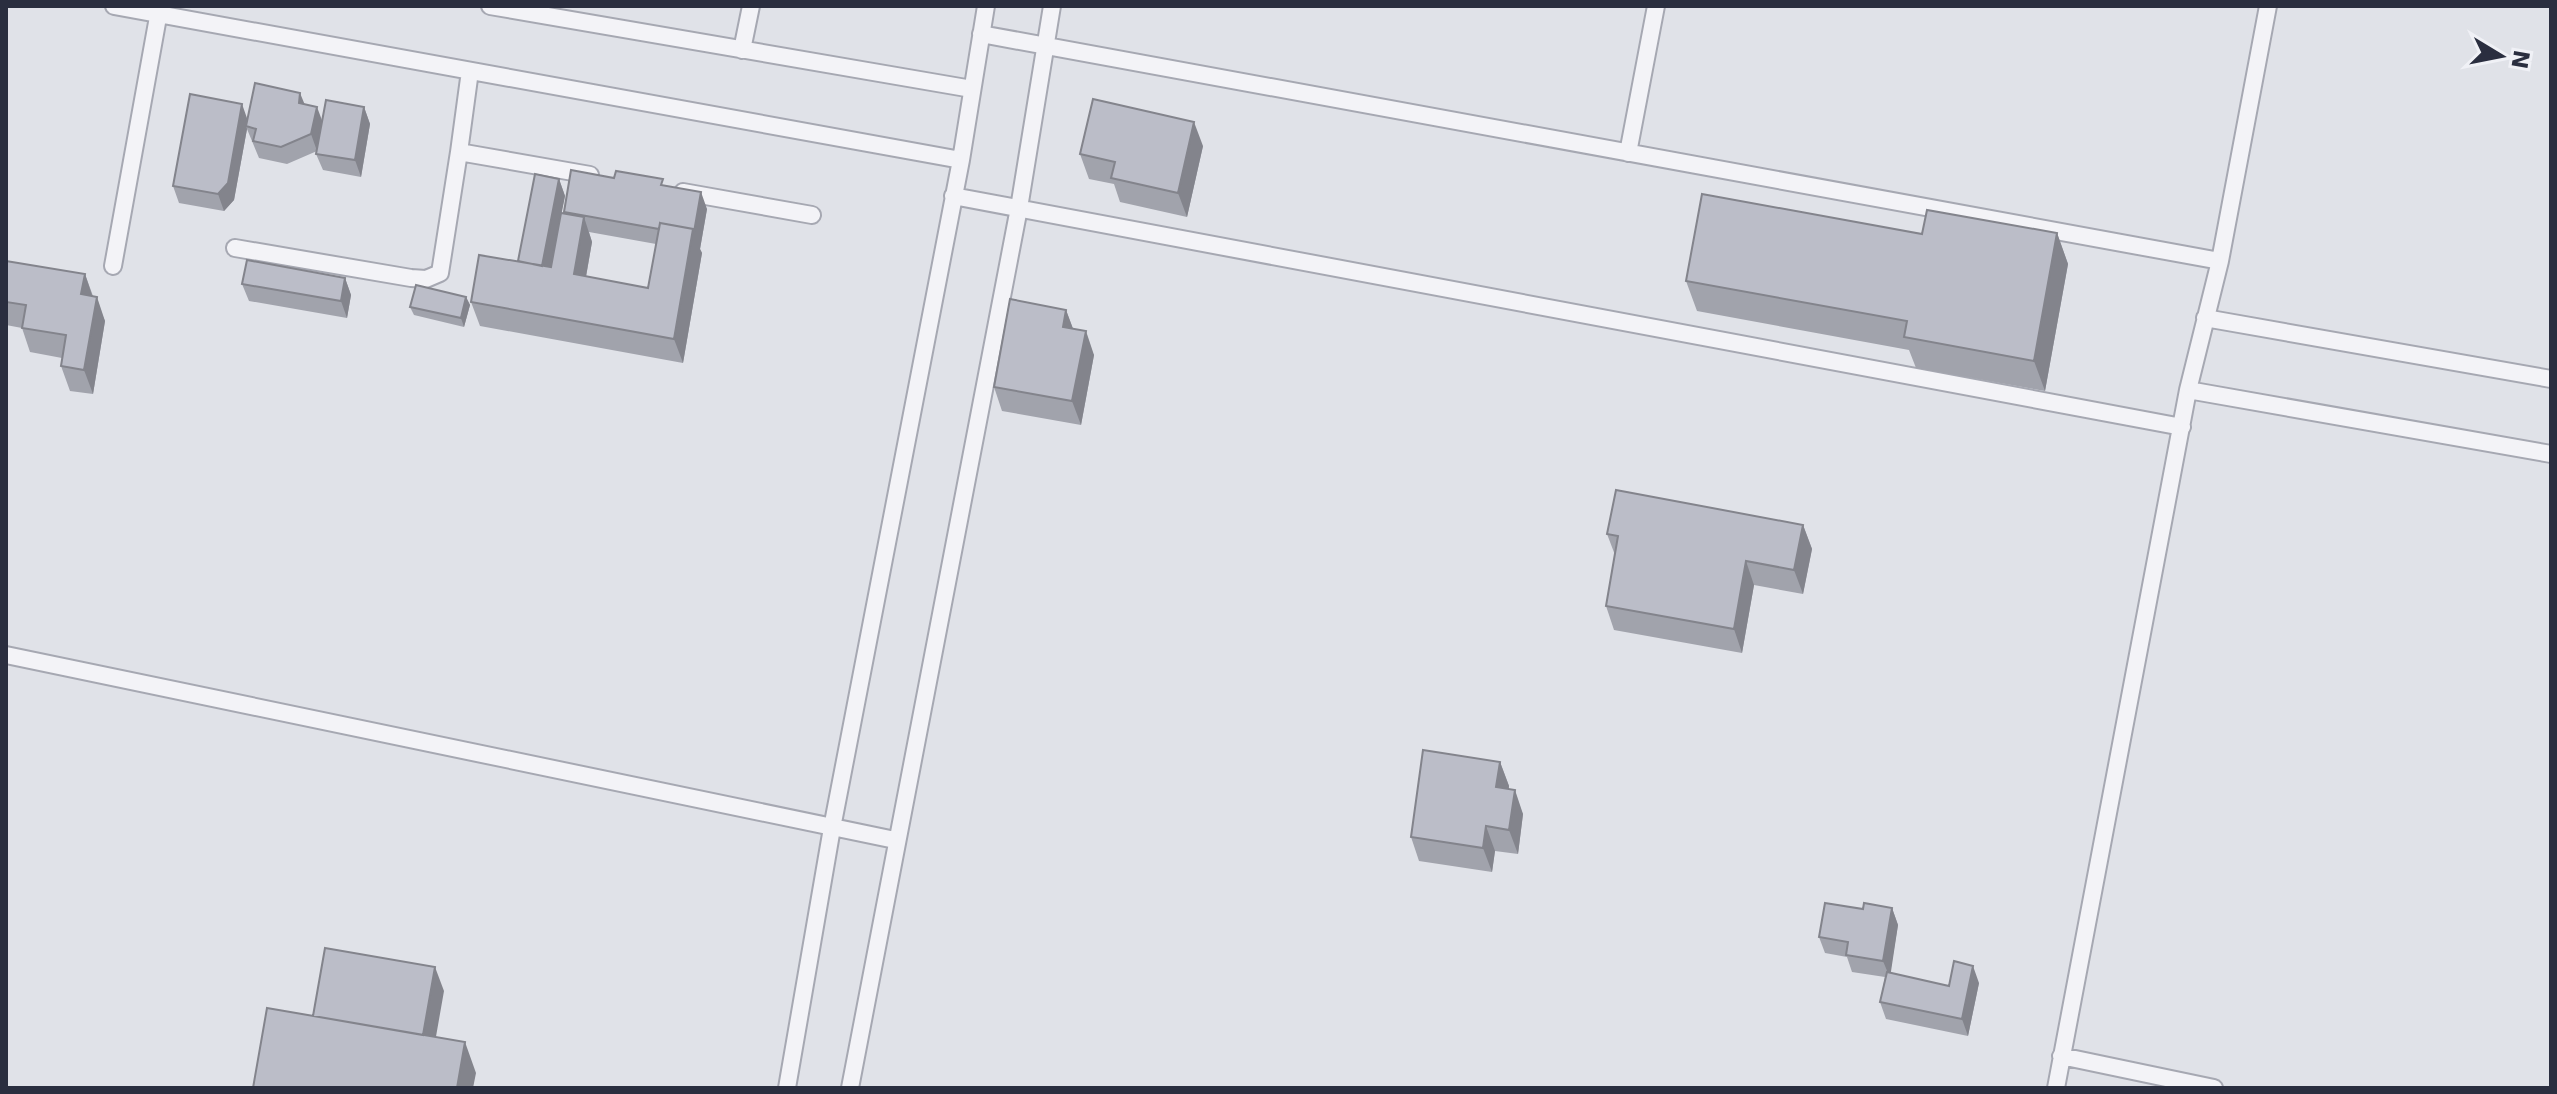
<svg xmlns="http://www.w3.org/2000/svg" width="2557" height="1094" font-family="'DejaVu Sans',sans-serif">
<style>
.lines{fill:none;stroke-linecap:round;stroke-linejoin:round}
.service-casing{stroke:#a6a8b2;stroke-width:20}
.service{stroke:#f3f3f7;stroke-width:16}
.wall{fill:#a1a3ac;fill-rule:evenodd}
.shaded-wall{fill:#83848c}
.building{fill:#bbbdc8;stroke:#83848c;stroke-width:2}
</style>
<rect width="100%" height="100%" fill="#e0e2e8"/>
<g class="lines">
<defs>
<path id="service" d="M114,6L961,160
M490,6L972,89
M981,34L2220,261
M742,50L751,6
M470,71L459,152L590,175
M1628,153L1656,6
M683,192L812,215
M953,196L2182,427
M235,248L411,278L426,279L440,273L459,152
M113,266L160,6
M2205,318L2551,379
M2188,390L2551,454
M6,655L895,840
M2061,1056L2214,1088
M787,1088L832,828L961,160L986,6
M850,1088L1019,208L1052,6
M2056,1088L2188,390L2220,261L2268,6"/>
</defs>
<use href="#service" class="service-casing"/>
<use href="#service" class="service"/>
</g>
<path class="wall" d="M304,104L322,121L364,107L370,124L361,177L323,170L316,154L317,151L287,164L259,158L247,129L234,200L224,211L179,203L173,186L248,119Z
M1203,146L1187,217L1120,202L1114,184L1089,179L1080,154Z
M559,179L565,196L561,214H564V212L665,186L707,209L700,249L702,253L683,363L480,326L471,302L518,261ZM589,232L656,244L648,288L586,277L592,242Z
M2057,233L2068,264L2045,391L1916,368L1909,350L1697,311L1686,281L1922,234Z
M6,261L85,274L93,296L105,321L93,394L70,391L61,366L62,358L30,352L22,328L6,325Z
M345,278L351,295L347,318L249,301L242,284Z
M466,297L470,305L464,327L414,315L410,307Z
M1066,310L1073,329L1094,355L1081,425L1002,411L994,387Z
M1803,525L1812,549L1803,594L1754,585L1742,653L1614,630L1606,606L1615,555L1607,534Z
M1500,762L1509,786V789L1523,814L1518,854L1495,851L1492,872L1419,861L1411,837Z
M1892,908L1898,925L1890,973L1949,986L1979,983L1968,1036L1886,1019L1880,1002L1885,977L1852,972L1847,957L1825,953L1819,937L1863,909Z"/>
<path class="shaded-wall" d="M300,93L307,110L299,103Z
M242,104L248,121L246,126L247,129L234,200L224,211L218,194Z
M317,107L323,123L317,151L311,134Z
M364,107L370,124L361,177L355,160Z
M1194,122L1203,146L1187,217L1178,193Z
M559,179L565,196L548,282L542,266Z
M701,192L707,209L700,249L702,253L683,363L674,339L693,229Z
M584,217L592,242L582,299L574,274Z
M2057,233L2068,264L2045,391L2034,361Z
M85,274L93,298L81,294Z
M345,278L351,295L347,318L341,301Z
M97,297L105,321L93,394L84,370Z
M466,297L470,305L464,327L461,318Z
M1066,310L1075,334L1063,327Z
M1086,331L1094,355L1081,425L1072,401Z
M1803,525L1812,549L1803,594L1794,570Z
M1746,561L1754,585L1742,653L1734,629Z
M1500,762L1509,786L1505,812L1496,787Z
M1515,790L1523,814L1518,854L1509,830Z
M1486,826L1495,851L1492,872L1483,848Z
M1892,908L1898,925L1890,978L1883,961Z
M1973,966L1979,983L1968,1036L1962,1019Z
M435,967L444,991L431,1065L422,1041Z
M465,1042L476,1073L473,1088H457Z"/>
<path class="building" d="M255,83L300,93L299,103L317,107L311,134L281,147L253,141L256,129L246,126Z
M190,94L242,104L228,183L218,194L173,186Z
M1093,99L1194,122L1178,193L1111,178L1115,162L1080,154Z
M326,100L364,107L355,160L316,154Z
M571,170L614,178L616,171L663,179L661,185L701,192L694,232L693,229L660,223L659,229L564,212Z
M535,174L559,179L542,266L518,261Z
M1702,194L1922,234L1927,210L2057,233L2034,361L1904,337L1907,321L1686,281Z
M561,213L584,217L574,274L648,288L660,223L693,229L674,339L471,302L479,255L551,267Z
M247,260L345,278L341,301L242,284Z
M6,261L85,274L81,294L97,297L84,370L61,366L66,335L22,328L26,305L6,302Z
M416,285L466,297L461,318L410,307Z
M1010,299L1066,310L1063,327L1086,331L1072,401L994,387Z
M1616,490L1803,525L1794,570L1746,561L1734,629L1606,606L1618,536L1607,534Z
M1423,750L1500,762L1496,787L1515,790L1509,830L1486,826L1483,848L1411,837Z
M1825,903L1863,909L1864,903L1892,908L1883,961L1846,955L1848,942L1819,937Z
M325,948L435,967L423,1035L313,1016Z
M1954,961L1973,966L1962,1019L1880,1002L1887,972L1949,986Z
M267,1008L465,1042L457,1088H253Z"/>
<rect width="2557" height="1094" fill="none" stroke="#2a2e3f" stroke-width="16"/>
<g transform="translate(2501 56) rotate(100)" stroke="#f0f1f6" stroke-width="6" paint-order="stroke">
<path d="M0-6L14 30L0 20L-14 30Z" fill="#2a2e3f"/>
<text y="-12" font-size="22" font-weight="bold" text-anchor="middle" fill="#2a2e3f">N</text>
</g>
</svg>
